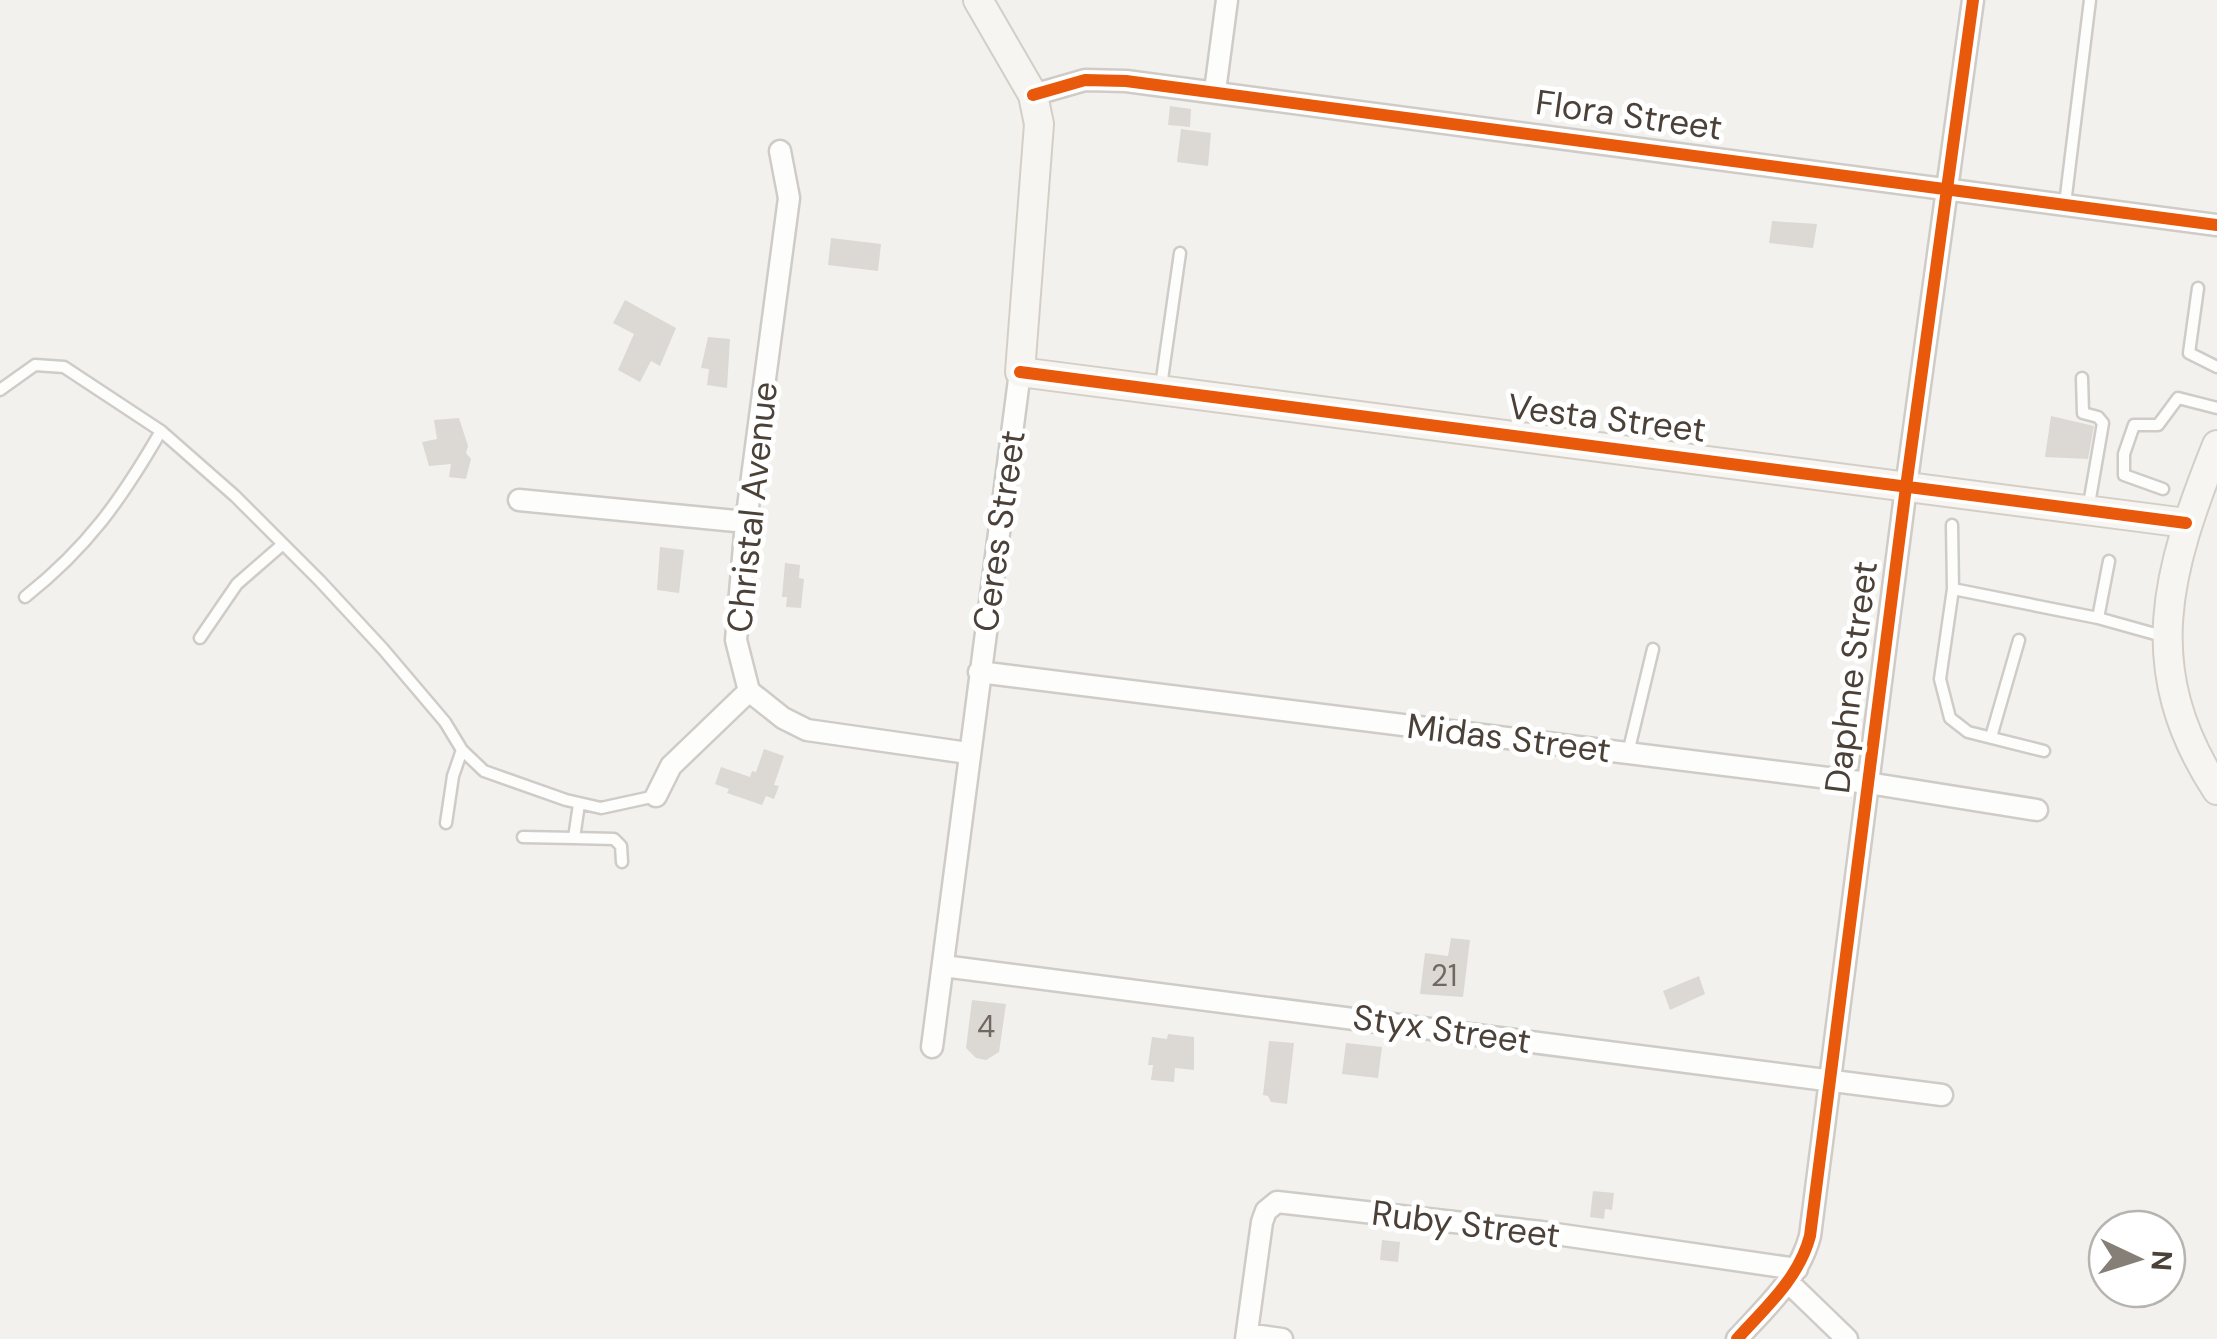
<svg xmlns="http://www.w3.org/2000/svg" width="2217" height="1339" font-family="'DM Sans',sans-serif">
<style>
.building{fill:#dcd8d4}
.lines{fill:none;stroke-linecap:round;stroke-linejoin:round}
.lane-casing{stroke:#cfccc8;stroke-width:15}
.street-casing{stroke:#cfccc8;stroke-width:25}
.secondary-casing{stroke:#d4cec6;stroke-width:32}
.lane{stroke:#fdfdfc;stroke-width:10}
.street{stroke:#fdfdfc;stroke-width:20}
.secondary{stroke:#f7f5f1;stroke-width:28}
.cycleway-casing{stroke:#fff;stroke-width:19}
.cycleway{stroke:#e8590c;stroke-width:12}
.labels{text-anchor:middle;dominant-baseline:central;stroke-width:10;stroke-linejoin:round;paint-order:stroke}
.number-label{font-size:30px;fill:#716861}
.street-label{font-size:35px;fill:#4b4138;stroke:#fff}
</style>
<rect width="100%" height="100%" fill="#f3f1ee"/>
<path class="building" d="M1170,106L1191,109L1190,127L1168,125Z
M1181,129L1211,133L1208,166L1177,162Z
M1772,221L1817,224L1813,248L1769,243Z
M831,238L881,244L878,271L828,265Z
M625,300L676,328L660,366L651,361L640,382L618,370L634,334L613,323Z
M708,337L730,339L727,388L707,385L709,369L701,368Z
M2051,416L2094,426L2088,459L2045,457Z
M459,418L468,446L466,453L471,459L466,479L449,477L451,464L429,466L422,442L437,439L434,420Z
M660,547L684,550L679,593L657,590Z
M785,563L800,565L799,578L804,579L801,608L786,607L787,597H782Z
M764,749L784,756L774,785L779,786L774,799L766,796L762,805L727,793L729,789L715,784L721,767L750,777L752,771L756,772Z
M1451,938L1470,940L1463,997L1420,994L1425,953L1448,956Z
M1699,976L1705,994L1670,1010L1663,991Z
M972,1000L1006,1004L999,1052L986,1060L976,1058L966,1048Z
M1168,1034L1194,1037V1070L1175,1068L1174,1082L1151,1080L1153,1065H1148L1152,1037L1167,1039Z
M1269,1041L1294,1043L1287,1104L1271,1102L1268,1096L1263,1095Z
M1346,1043L1382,1047L1378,1078L1342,1074Z
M1593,1191L1614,1193L1612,1210L1605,1209L1604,1219L1590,1217Z
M1382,1240L1400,1242L1398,1262L1380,1260Z"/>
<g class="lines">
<defs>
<path id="lane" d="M2065,204L2090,0
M2198,288L2189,353L2217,367
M2082,378L2083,413L2098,417L2103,423L2088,510
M1161,386L1180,253
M0,390L35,365L64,367L161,431L235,496L320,581L383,649L445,722L462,750L484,771L566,800L601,808L656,796
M2163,489L2124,475V454L2134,425H2158L2178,398L2217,408
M1952,525L1953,589L1940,679L1950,718L1968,732L2044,751
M1953,589L2098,618L2166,637
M25,597C88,547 121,500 161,431
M2098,618L2109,561
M200,638L237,584L283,544
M1991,737L2019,640
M1628,753L1653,649
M579,804L574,838L614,839L621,846L622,862
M446,823L453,776L462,750
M523,837L574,838"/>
<path id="street" d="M1215,91L1227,0
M1033,95L1085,80L1126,81L2217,225
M780,151L789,198L746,522L736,640L749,691L783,718L807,730L968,753
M519,500L746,522
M979,672L1868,783L2037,810
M656,796L671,766L749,691
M943,966L1942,1095
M932,1047L1020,372
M1788,1282L1847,1339
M1247,1334L1282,1339
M1246,1339L1262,1222L1266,1211L1277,1202L1542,1232L1797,1269
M1737,1339C1766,1307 1799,1278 1810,1236L1906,487L1973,0"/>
<path id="secondary" d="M978,0L1033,95L1039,124L1020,372L2186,523
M2217,445C2167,570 2137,668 2217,790"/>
</defs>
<use href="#lane" class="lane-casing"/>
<use href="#street" class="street-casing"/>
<use href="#secondary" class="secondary-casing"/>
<use href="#lane" class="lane"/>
<use href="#street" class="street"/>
<use href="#secondary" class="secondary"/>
<defs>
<path id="cycleway" d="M1033,95L1085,80L1126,81L2217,225
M1020,372L2186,523
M1737,1339C1766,1307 1799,1278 1810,1236L1906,487L1973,0"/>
</defs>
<use href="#cycleway" class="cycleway-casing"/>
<use href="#cycleway" class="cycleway"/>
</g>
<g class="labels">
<g class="number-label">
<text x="1444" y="975">21</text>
<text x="986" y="1026">4</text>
</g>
<g class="street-label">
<text transform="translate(1629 115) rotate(8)">Flora Street</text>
<text transform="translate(1607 418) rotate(7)">Vesta Street</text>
<text transform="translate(752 507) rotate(-84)">Christal Avenue</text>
<text transform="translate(999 531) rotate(-82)">Ceres Street</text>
<text transform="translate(1851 677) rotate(-83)">Daphne Street</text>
<text transform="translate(1509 738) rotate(7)">Midas Street</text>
<text transform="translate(1442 1029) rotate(8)">Styx Street</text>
<text transform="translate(1466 1224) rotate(7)">Ruby Street</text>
</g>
</g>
<g transform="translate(2137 1259) rotate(94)"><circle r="48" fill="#ffffff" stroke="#b7b3af" stroke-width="2.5"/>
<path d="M0-8L18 38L0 25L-18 38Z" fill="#867f78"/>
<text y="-15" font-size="28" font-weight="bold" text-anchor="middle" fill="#4b4138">N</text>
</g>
</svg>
